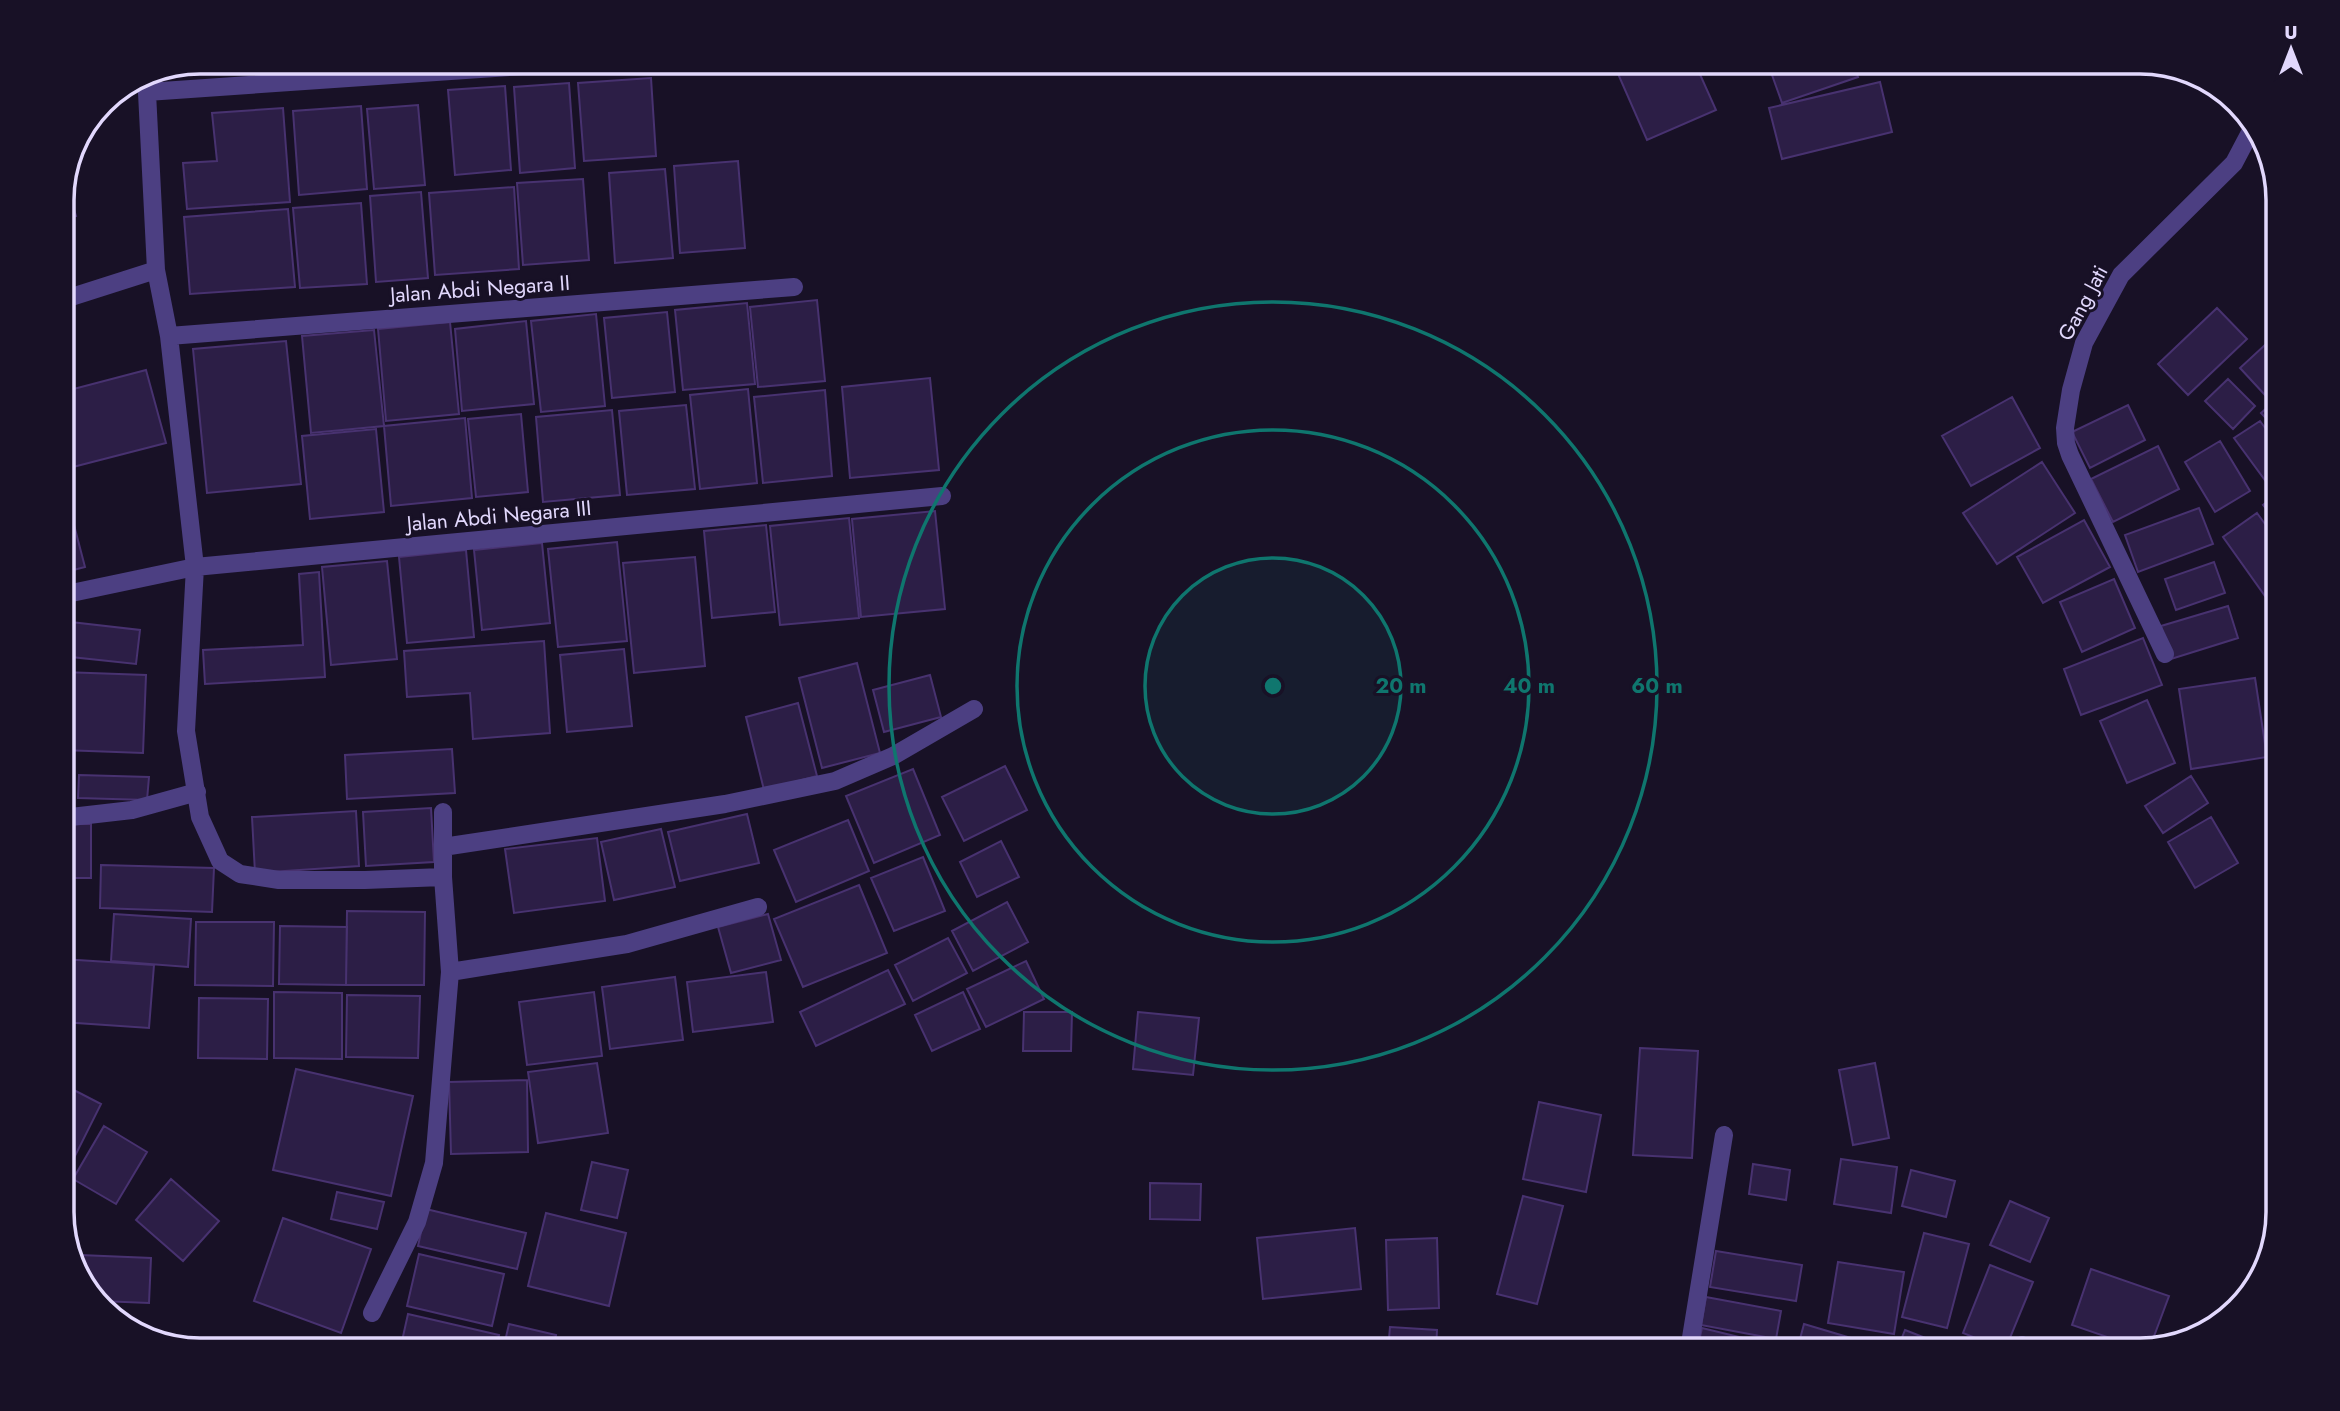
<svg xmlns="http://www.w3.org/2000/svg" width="2340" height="1411" font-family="Jost,sans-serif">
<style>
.building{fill:#2c1e46;stroke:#483270;stroke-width:2}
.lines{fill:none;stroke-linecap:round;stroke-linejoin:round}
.minor{stroke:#4c3f82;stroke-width:18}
.ring{fill:none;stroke:#0f766e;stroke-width:3.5}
.labels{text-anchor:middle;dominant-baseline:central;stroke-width:6;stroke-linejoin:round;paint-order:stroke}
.street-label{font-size:21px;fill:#e2d8fd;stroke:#181126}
.rim{fill:none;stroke:#e2d8fd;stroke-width:3.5}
.centre{fill:#0f766e;stroke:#181126;stroke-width:3.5}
.ring-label{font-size:21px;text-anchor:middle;font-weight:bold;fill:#0f766e;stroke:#181126;stroke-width:6;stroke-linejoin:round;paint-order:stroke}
</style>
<rect width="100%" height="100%" fill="#181126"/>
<path class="building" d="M1628,61H1694L1716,110L1647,140L1615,67Z
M1767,61H1853L1858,77L1782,103Z
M651,78L656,156L584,161L578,83Z
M1880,82L1892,132L1782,159L1769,108Z
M569,83L575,168L520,173L514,87Z
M505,86L511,170L455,175L448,90Z
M418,105L425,185L374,189L367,109Z
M361,106L367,189L299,195L293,111Z
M283,108L290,202L187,209L183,163L217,161L212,113Z
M738,161L745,248L680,253L674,166Z
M665,169L673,258L615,263L609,173Z
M583,179L589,260L523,265L517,183Z
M66,183L76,216L62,220V191L63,184Z
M514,187L519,269L435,275L429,193Z
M421,192L428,278L376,282L370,196Z
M361,203L367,284L300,288L293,208Z
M288,209L295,287L190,294L184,217Z
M817,300L825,381L758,387L750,307Z
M747,303L755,384L683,390L675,310Z
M2217,308L2247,339L2188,395L2158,364Z
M667,312L675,392L612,398L604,318Z
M596,314L605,406L541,412L531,321Z
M526,321L534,404L462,411L455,329Z
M450,322L459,414L386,421L378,329Z
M374,330L384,426L311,433L302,336Z
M2279,332V383L2265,395L2240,368Z
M286,341L301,484L207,493L193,349Z
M146,370L166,443L73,467L62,423V392Z
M930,378L939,470L850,478L842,387Z
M2228,379L2255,406L2233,429L2205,401Z
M748,389L757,483L700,489L690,395Z
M825,390L832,476L763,483L754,397Z
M2012,397L2040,448L1971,486L1942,436Z
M2279,397V432L2261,413Z
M686,405L695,489L627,495L619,411Z
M2128,405L2145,440L2090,468L2072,432Z
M612,410L620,495L543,502L536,417Z
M521,414L528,492L476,497L468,419Z
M465,418L472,498L391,506L384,426Z
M2260,421L2279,447V480L2270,487L2234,438Z
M376,429L384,512L310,519L302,436Z
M2220,441L2250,491L2215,512L2185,462Z
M2158,446L2179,489L2113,522L2091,479Z
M2042,462L2075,513L1997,564L1963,513Z
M62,479L85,567L62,573Z
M2279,493V524L2263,505Z
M2199,508L2213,544L2138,572L2125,535Z
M935,511L945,609L861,617L852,519Z
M2257,513L2279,543V586L2265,596L2223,537Z
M849,518L859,618L780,625L770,526Z
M2084,520L2110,567L2043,603L2017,557Z
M766,525L775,612L712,618L704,531Z
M617,542L627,641L558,647L548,549Z
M542,543L550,623L482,630L474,550Z
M466,550L474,637L407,643L399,557Z
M695,557L705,666L634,673L623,563Z
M387,561L397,659L331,665L322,567Z
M2214,562L2225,593L2176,610L2165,579Z
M319,572L325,677L205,684L203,650L303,645L299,574Z
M2114,579L2135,628L2082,652L2060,602Z
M2228,606L2238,638L2171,659L2161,626Z
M62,621L140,630L136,664L62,656Z
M2143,638L2162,685L2081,715L2064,669Z
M544,641L550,733L473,739L470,693L407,697L404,651Z
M624,649L632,726L567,732L560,655Z
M857,663L880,753L822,768L799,678Z
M62,672L146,675L143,753L62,750Z
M930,675L941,717L884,732L873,690Z
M2255,678L2267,757L2191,769L2179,689Z
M2147,700L2175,763L2127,783L2100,721Z
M798,703L817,776L764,790L746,717Z
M452,749L455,793L347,799L345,755Z
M1005,766L1027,810L964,841L942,797Z
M913,769L940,835L874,863L846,796Z
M79,775L149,777L147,800L78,798Z
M2191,776L2208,803L2163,833L2145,806Z
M431,808L434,862L366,866L363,812Z
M356,811L359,866L255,873L252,817Z
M747,814L759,863L680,881L668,832Z
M2211,817L2238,863L2195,888L2168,842Z
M848,820L869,871L796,902L774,850Z
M62,824H91V878H62Z
M661,829L675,887L614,900L601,842Z
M597,838L605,901L514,913L505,849Z
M1001,841L1019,877L977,897L960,862Z
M923,857L945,911L894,931L871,878Z
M101,865L214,868L212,912L100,908Z
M859,885L887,953L803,987L774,919Z
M1007,902L1028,942L973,971L952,931Z
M347,911L425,912L424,985H346Z
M114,914L191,919L188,967L111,961Z
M768,914L781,960L731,973L718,927Z
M196,922H274L273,986L195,985Z
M280,926L347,927L346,985L279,984Z
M948,938L967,973L913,1001L895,965Z
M62,959L154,965L149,1028L62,1022Z
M1026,961L1044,999L986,1027L967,989Z
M888,970L905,1004L816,1046L800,1012Z
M766,972L773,1022L693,1032L687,982Z
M675,977L683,1040L610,1049L602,987Z
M274,992L342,993V1059L274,1058Z
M594,992L602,1056L527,1065L519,1002Z
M963,992L980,1029L932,1051L915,1015Z
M347,995L420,996L418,1058L346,1057Z
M199,998L268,999L267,1059L198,1058Z
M1024,1012H1072L1071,1051H1023Z
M1138,1012L1199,1018L1193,1075L1133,1069Z
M1640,1048L1698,1051L1692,1158L1633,1155Z
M597,1063L608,1133L538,1143L528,1072Z
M1875,1063L1889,1138L1853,1145L1839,1070Z
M296,1069L413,1096L391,1196L273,1170Z
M527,1080L528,1152L451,1154L449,1082Z
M68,1087L101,1104L73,1160L62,1154V1100Z
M1539,1102L1601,1115L1586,1192L1523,1179Z
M104,1126L147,1152L116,1204L73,1179Z
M1841,1159L1897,1167L1891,1213L1834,1204Z
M592,1162L628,1170L617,1218L581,1210Z
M1753,1164L1790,1170L1786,1200L1749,1194Z
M1911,1170L1955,1181L1946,1217L1902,1206Z
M171,1179L219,1221L183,1261L136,1220Z
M1150,1183L1201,1184L1200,1220L1150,1219Z
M337,1192L384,1202L377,1229L331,1219Z
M1523,1196L1563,1206L1537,1304L1497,1294Z
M2010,1201L2049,1218L2030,1262L1990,1245Z
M426,1209L526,1233L517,1269L418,1246Z
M546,1213L626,1233L609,1306L528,1286Z
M283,1218L371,1249L341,1333L254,1301Z
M1355,1228L1361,1289L1263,1299L1257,1238Z
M1924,1233L1969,1244L1947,1328L1902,1317Z
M1437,1238L1439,1308L1388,1310L1386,1240Z
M1716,1251L1802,1265L1796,1301L1710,1287Z
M419,1254L504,1274L492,1326L407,1306Z
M80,1255L151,1258L149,1303L100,1301L80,1281Z
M1838,1262L1904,1272L1894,1334L1828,1323Z
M1990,1265L2033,1282L2005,1350L1963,1333Z
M2091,1269L2169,1296L2150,1347L2142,1349L2072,1325Z
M1706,1297L1781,1311L1776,1339L1701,1325Z
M408,1314L499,1335L495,1350H400Z
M509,1324L556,1335L553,1350H503Z
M1804,1324L1871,1344L1869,1350H1797Z
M1390,1327L1437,1330L1436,1350H1388Z
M1702,1328L1772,1345L1771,1350H1697Z
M1905,1330L1956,1350H1897Z
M2094,1340L2123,1350H2091Z"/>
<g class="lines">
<path class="minor" d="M147,92L595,61
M156,270L169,336L195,567L186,731L200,817L220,861L240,874L279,880H365L443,877
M62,300L156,270L146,73
M169,336L794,287
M62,595L195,567L942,496
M2165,654L2070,455L2066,443L2065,428L2071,390L2084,343L2121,275L2234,163L2254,125
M62,818L132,810L197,792
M443,847L725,804L835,781L893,756L974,709
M450,972L627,944L758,907
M372,1313L417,1222L434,1163L450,972L443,877V812
M1689,1350L1724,1135
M2021,1350L2022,1345"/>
</g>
<circle cx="1273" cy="686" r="128" fill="#0f766e" fill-opacity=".12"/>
<g class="ring">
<circle cx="1273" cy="686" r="128"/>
<circle cx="1273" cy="686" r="256"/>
<circle cx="1273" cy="686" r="384"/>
</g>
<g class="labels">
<g class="street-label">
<text transform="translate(480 289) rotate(-4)">Jalan Abdi Negara II</text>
<text transform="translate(2083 303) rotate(-62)">Gang Jati</text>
<text transform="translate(499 516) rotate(-5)">Jalan Abdi Negara III</text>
</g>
</g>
<path d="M0 0H2340V1411H0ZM200 74H2140A126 126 0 0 1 2266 200V1212A126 126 0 0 1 2140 1338H200A126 126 0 0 1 74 1212V200A126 126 0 0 1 200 74Z" fill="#181126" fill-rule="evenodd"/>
<path class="rim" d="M200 74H2140A126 126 0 0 1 2266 200V1212A126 126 0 0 1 2140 1338H200A126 126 0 0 1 74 1212V200A126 126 0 0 1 200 74Z"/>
<circle cx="1273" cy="686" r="10" class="centre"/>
<g class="ring-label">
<text x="1401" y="693">20 m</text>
<text x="1529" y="693">40 m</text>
<text x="1657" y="693">60 m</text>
</g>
<g transform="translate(2291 49)" stroke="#181126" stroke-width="5" paint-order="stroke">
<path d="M0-5L12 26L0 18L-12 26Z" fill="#e2d8fd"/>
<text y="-10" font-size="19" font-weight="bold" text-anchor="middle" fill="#e2d8fd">U</text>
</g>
</svg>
